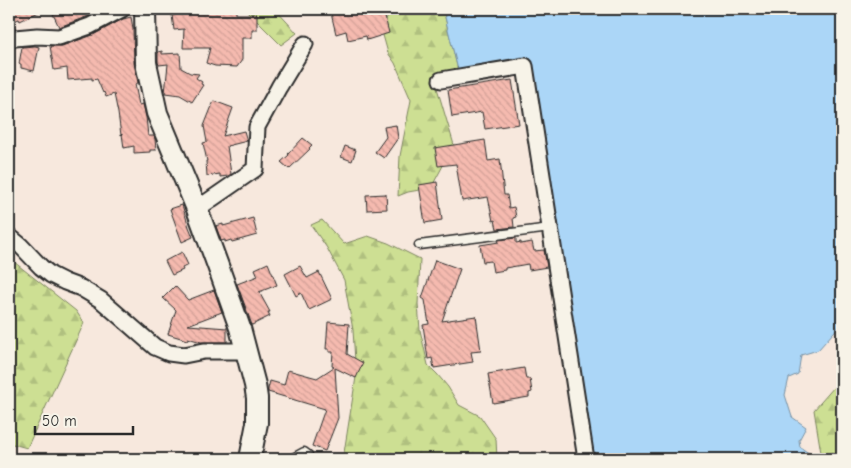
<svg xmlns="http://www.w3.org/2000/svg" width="851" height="468" font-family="'Comic Neue',sans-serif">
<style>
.forest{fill:url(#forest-firs);stroke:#7c855f}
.water{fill:#abd6f7;stroke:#7892a5}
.building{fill:url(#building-back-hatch);stroke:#2b2b2b}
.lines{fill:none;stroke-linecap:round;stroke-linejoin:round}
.lane-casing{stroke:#2b2b2b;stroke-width:11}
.street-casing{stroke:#2b2b2b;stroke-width:19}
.secondary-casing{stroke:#2b2b2b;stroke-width:24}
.lane{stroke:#f7f3e8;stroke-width:8}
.street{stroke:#f7f3e8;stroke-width:15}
.secondary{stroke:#f7f3e8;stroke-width:20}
</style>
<defs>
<pattern id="forest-firs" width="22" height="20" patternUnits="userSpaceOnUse" patternTransform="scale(1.25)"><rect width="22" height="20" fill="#cddf93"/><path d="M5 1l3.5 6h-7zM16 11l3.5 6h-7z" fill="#b0c07f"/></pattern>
<pattern id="building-back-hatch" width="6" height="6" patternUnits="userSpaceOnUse" patternTransform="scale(1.25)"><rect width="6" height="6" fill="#f5baaf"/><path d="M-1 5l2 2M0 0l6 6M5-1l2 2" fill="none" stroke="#d2a097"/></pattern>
</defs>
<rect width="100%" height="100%" fill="#f7e8dd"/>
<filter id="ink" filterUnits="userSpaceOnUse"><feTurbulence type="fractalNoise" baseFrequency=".02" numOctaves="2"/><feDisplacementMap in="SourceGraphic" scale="10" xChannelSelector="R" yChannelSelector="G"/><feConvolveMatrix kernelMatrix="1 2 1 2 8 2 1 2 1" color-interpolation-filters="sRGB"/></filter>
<g filter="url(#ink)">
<path class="forest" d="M245,9H275L297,33L281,45Z
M393,9H443L458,70L437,88L454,145L431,188L408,192L398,196L400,156L411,100L395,63L388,53L381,28Z
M322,220L344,244L368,236L388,243L420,259L418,304L420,330L428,365L437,374L448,387L459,405L480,416L496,439L497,459H343L356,377L353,330L344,280L327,248L311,225Z
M9,258L76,311L84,323L27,448L9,443Z
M842,378V459H822L814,410Z"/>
<path class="water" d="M443,9H842V323L818,350L801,355L798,374L789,378L785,395L792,417L806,427L799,440L800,447L810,454V459H592L531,62L522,57L458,70Z"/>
<path class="building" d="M9,9H45L20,21L19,19L9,23Z
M65,9H102L86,17L59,27L53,14Z
M207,9H236V14H257V30H252V38H242V60L237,67L215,66L206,63L210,48H183L184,29L174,30L172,15L207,12Z
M330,9H383L389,33L367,40L366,36L348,40L346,31L336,34Z
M131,17L133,29L134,63L138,83L135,84L139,105L143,104L146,117L148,136H154L155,139L156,150H150V152L134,153V146L124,148L122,134L121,135L118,113L114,94L106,97L104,92L103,93L97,79L92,80V78L68,80L67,68L54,70L50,46H62L93,35L123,19Z
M35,46L39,47L34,71L21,68V64H19L22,47Z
M162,51V54L180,53L181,68L190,73L199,74L196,78L202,82L201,84L203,85L192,102L180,95L165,93L168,64L159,65L158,62V52Z
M512,80L519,124L485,129L482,112L452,117L448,90Z
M214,101L233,108L223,136L244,131L247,141L227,146L231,174L228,176L220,177V174L207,176L206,161H207L203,143L207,142L204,126Z
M396,125L398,138L384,158L375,152L386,137L384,127Z
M303,138L312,145L309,148L310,149L289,169L281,162L289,155L288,154Z
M485,140L488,161L500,159L504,195H507L509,208L514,207L516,217L513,218L514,227L497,229L495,220L493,221L488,197L462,201L456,164L438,166L435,148Z
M345,146L356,150L352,161L341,157Z
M437,182L442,220L425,223L419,185Z
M386,194L387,209L367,210L366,195Z
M182,205L189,227L193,237L182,242L170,209Z
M253,218L257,235L232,242L231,240L225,242V240L221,241L216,226L223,224V226Z
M516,238V243L521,242V244L532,242L534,251L544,250L547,267L529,270L528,264L505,268V270L493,272L491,261L483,262L480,245L499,242L498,240Z
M182,252L188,265L182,268L183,270L172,275L165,261Z
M435,260L460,269L442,321L476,316L481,351L471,352L473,362L434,368L432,358L428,359L423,325L429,324L425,300L422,298Z
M268,263L277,285L259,292L270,312H268L270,316L252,325L237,284L258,276L255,269Z
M300,266L307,278L319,272L332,299L309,310L301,293L296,296L285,274Z
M175,286L188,300L214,290L222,312L188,325L227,328V342H201L188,338L187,340L168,334L176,310L163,298Z
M328,322L349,324L347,354L363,363L356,378L335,368L338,418L325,451L312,446L325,409L268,392V389L270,381L284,385L288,370L317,378L334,367L332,366L333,352H329V349H326Z
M524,368L526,379H530L532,392L529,393V397L493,403L488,374Z"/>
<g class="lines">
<defs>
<path id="lane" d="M419,245L550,228
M291,459L304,452L308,455L309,459"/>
<path id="street" d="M9,40L15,38L37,36L59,37L90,26L122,9
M441,80L525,66L586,459
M197,209L255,169L257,127L279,87L305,44
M9,236L20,245L41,267L51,275L65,282L81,288L101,300L155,347L169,353L184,355L204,351H247"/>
<path id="secondary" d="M145,9L146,63L157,113L197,209L218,266L240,328L255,385L257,398V423L250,459"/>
</defs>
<use href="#lane" class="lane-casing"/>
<use href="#street" class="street-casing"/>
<use href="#secondary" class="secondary-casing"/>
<use href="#lane" class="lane"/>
<use href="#street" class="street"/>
<use href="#secondary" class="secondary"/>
</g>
</g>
<rect width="851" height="468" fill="none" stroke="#f7f3e8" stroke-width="30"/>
<rect x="15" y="15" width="821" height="438" fill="none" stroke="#2b2b2b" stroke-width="2" filter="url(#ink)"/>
<path d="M35 426v8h98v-8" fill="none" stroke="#2b2b2b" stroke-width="2.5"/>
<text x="42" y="426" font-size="15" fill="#2b2b2b" stroke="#f7f3e8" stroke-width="4" paint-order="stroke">50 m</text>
</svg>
